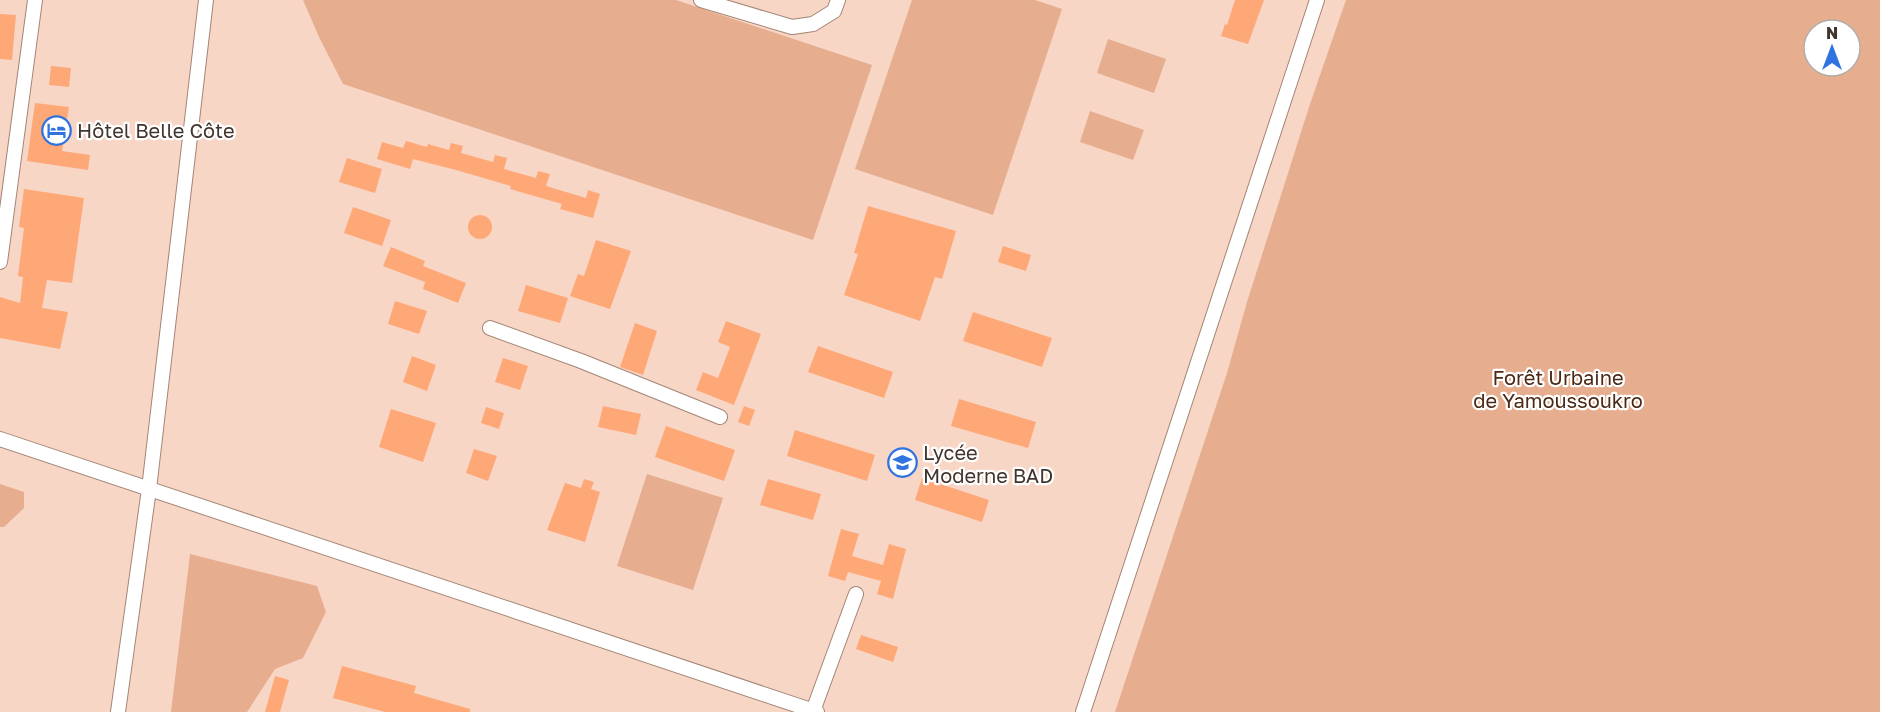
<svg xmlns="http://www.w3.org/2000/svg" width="1880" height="712" font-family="'Golos Text',sans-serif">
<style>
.green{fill:#e6ad8e;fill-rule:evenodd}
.building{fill:#fea878}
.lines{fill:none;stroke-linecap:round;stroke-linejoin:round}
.minor-casing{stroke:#a38575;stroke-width:16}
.minor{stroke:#fff;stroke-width:14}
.labels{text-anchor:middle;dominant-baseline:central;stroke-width:4.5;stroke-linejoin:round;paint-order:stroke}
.poi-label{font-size:20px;fill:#42352e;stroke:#fff;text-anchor:start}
.park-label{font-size:20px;fill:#4c2915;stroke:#fff}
</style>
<rect width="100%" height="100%" fill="#f8d6c5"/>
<path class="green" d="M303,0H676L872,65L813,240L343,84L319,37Z
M912,0H1035L1062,9L993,215L855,169Z
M1346,0H1880V712H1115L1227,373L1247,302L1310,104ZM1814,30H1850V66H1814Z
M1108,39L1166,59L1154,93L1097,73Z
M1090,111L1144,130L1133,160L1080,142Z
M647,474L723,498L693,590L617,566Z
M0,484L24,492V508L4,527H0Z
M190,554L317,586L326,612L303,658L275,669L247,712H171Z"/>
<path class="building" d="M1235,0H1264L1248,44L1221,36L1225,24L1227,25Z
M0,14L16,15L12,60L0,59Z
M51,66L71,68L69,87L49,85Z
M35,103L69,107L62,151L90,155L88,170L27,161Z
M406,141L427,147L428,144L449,150L451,143L463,146L461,153L493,162L495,155L507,158L504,169L536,178L538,171L550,174L546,186L586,198L588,190L600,194L593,218L560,209L562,204L510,189L511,186L456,170L413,159L410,169L377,159L382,142L403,148Z
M347,158L382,169L375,193L339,182Z
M24,189L84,198L72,283L47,280L42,308L68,312L60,349L0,338V297L20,303L23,277L18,276L24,228L19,227Z
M868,206L956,231L942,279L935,277L920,321L844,295L858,254L854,253Z
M353,207L391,220L382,246L344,233Z
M468 227a12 12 0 1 1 24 0a12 12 0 1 1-24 0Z
M596,240L631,251L610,309L570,296L578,274L584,276Z
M1003,246L1031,255L1026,271L998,262Z
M391,247L425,261L423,266L466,283L458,303L423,289L425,282L383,266Z
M526,285L568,298L560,323L518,311Z
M395,301L427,311L419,334L388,324Z
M973,312L1052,338L1042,367L963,341Z
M726,321L761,334L734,405L696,390L703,372L718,378L730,347L718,342Z
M635,323L657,331L643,375L620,367Z
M818,346L893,372L884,398L808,372Z
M412,356L436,365L427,391L403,382Z
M503,358L528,366L520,390L495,382Z
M959,399L1036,422L1028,448L951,426Z
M603,406L641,414L636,435L598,427Z
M744,406L755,410L749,426L738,422Z
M486,407L504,413L499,429L481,423Z
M391,409L436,423L423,462L379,447Z
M666,426L735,450L724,481L655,457Z
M795,430L875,455L867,481L787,456Z
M474,449L497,456L488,481L466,473Z
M922,478L989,500L982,522L915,500Z
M584,479L594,482L591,489L600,492L585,542L547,530L565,483L581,488Z
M768,479L821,494L813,520L760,505Z
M841,529L859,534L852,556L883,565L889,544L906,549L893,599L877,594L881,581L848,572L845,581L828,576Z
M861,635L898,647L893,662L856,649Z
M342,666L416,686L414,693L470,709V712H385L333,698Z
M275,676L289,680L280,712H265Z"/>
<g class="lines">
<defs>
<path id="minor" d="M701,0L792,27L813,24L834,11L838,0
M0,262L35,0
M490,328L581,361L720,417
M0,439L817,712
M813,711L856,594
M118,712L149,489L206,0
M1083,712L1317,0"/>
</defs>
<use href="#minor" class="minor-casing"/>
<use href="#minor" class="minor"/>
</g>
<defs>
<symbol id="hotel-ring" viewBox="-11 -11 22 22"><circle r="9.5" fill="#fff" stroke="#2f73e0" stroke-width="1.5"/><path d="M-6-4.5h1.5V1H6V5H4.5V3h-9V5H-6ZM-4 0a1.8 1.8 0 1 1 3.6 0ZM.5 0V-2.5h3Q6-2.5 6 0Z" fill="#2f73e0"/></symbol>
<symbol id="school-ring" viewBox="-11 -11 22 22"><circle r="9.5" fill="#fff" stroke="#2f73e0" stroke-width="1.5"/><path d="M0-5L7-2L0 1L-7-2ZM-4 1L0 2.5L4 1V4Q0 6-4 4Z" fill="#2f73e0"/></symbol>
</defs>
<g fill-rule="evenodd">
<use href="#hotel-ring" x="40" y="114" width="33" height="33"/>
<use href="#school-ring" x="886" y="446" width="33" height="33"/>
</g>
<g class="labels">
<g class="poi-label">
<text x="77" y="130">Hôtel Belle Côte</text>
<text x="923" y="452">Lycée<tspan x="923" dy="23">Moderne BAD</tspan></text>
</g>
<g class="park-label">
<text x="1558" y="377">Forêt Urbaine<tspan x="1558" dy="23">de Yamoussoukro</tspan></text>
</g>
</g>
<g transform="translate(1832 48)"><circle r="28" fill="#ffffff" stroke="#b3aeab" stroke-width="1.5"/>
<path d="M0-4.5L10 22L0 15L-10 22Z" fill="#2f73e0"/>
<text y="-9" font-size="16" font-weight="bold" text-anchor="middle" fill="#42352e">N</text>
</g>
</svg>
